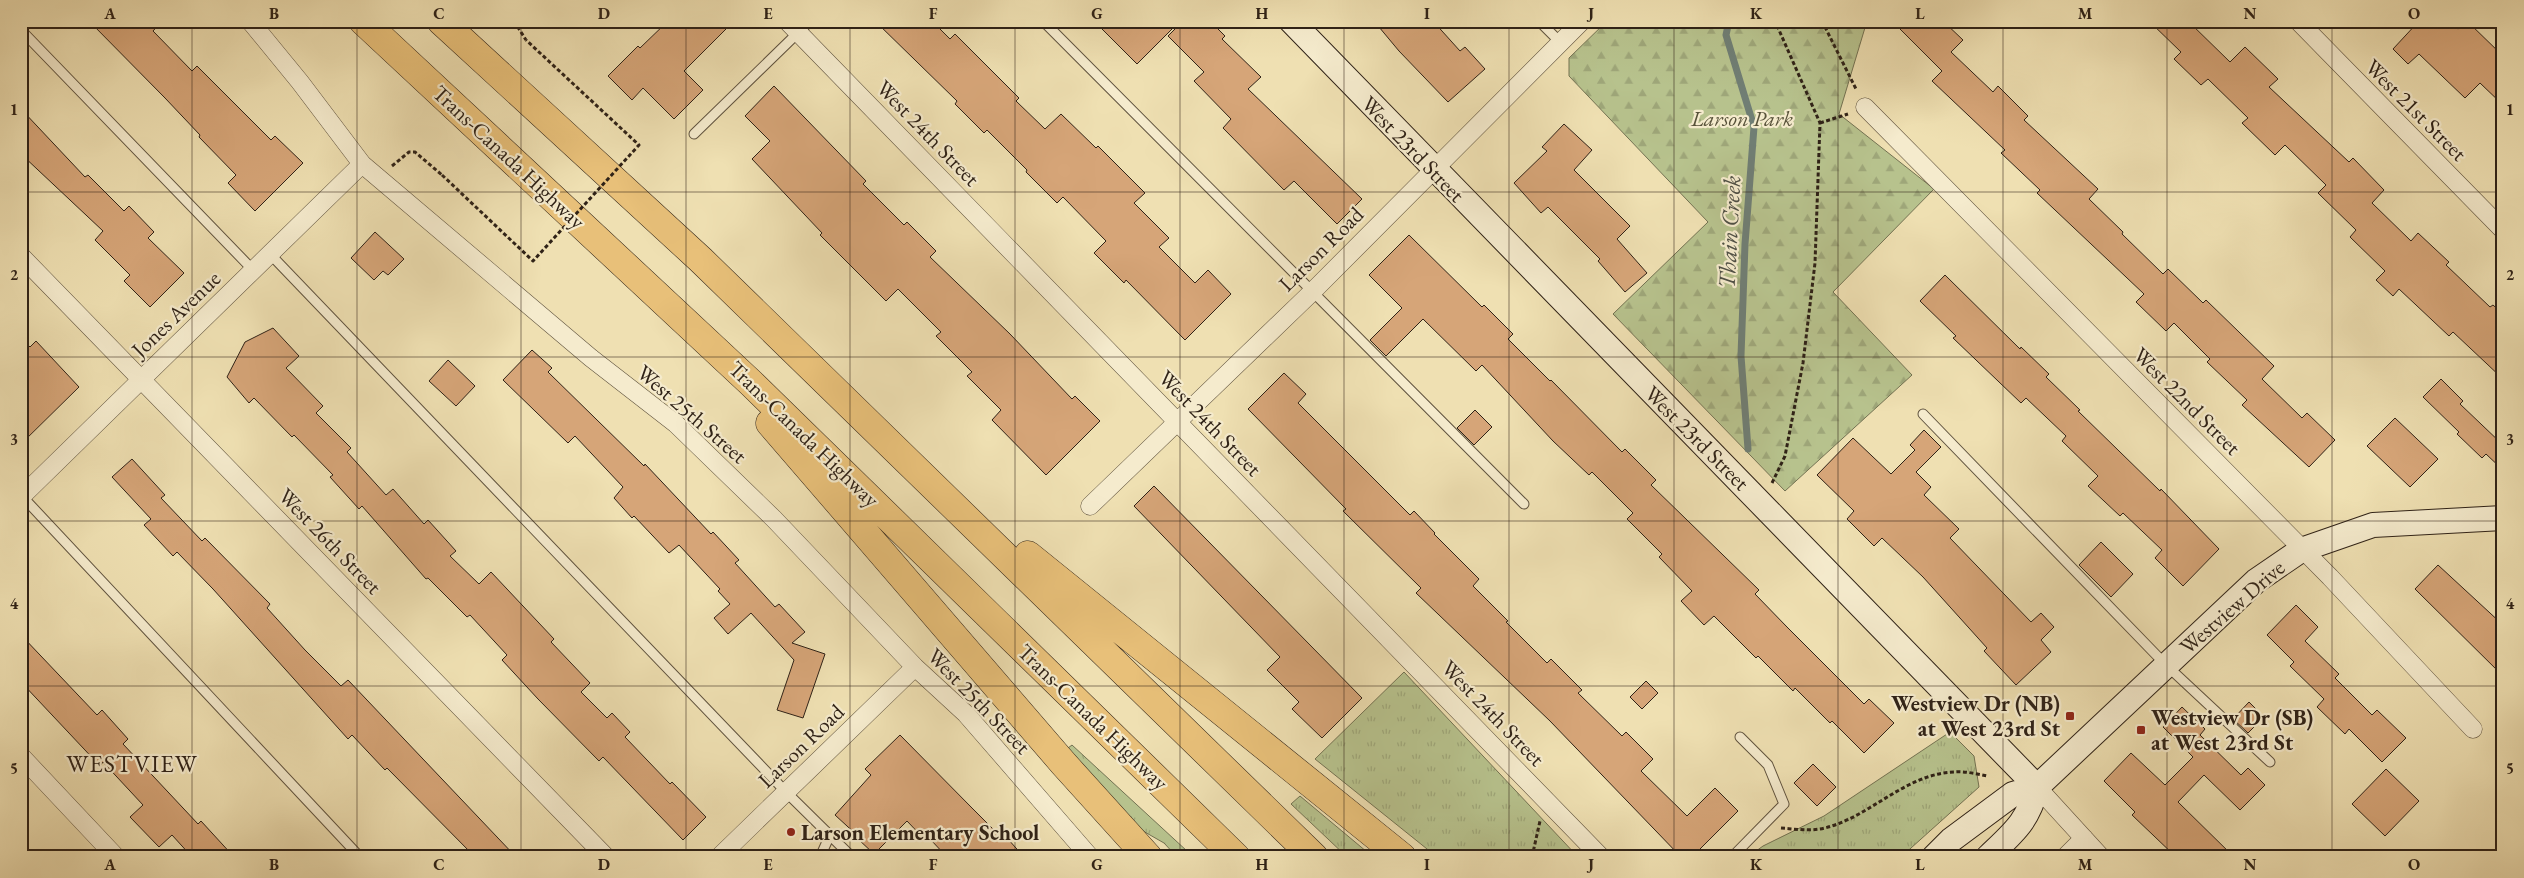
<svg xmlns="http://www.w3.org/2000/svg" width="2524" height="878" font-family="'EB Garamond',serif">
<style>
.grass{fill:url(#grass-tufts);stroke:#737252}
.forest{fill:url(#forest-firs);stroke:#737252}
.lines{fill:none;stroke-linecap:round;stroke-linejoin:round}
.stream{stroke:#707e74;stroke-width:7}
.building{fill:#d6a578;stroke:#2f2217}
.lane-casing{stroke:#5f523e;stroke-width:11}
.street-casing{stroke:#5f523e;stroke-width:19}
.secondary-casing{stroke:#2f2217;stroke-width:26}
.highway-casing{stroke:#2f2217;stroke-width:29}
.path{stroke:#2f2217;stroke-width:3;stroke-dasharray:4 2.5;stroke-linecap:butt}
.lane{stroke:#f5ebcd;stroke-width:9}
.street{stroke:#f5ebcd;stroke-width:18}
.secondary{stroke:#f5ebcd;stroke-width:24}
.highway{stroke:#e8c079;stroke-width:28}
.path-bridge{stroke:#2f2217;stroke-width:3;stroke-dasharray:4 2.5;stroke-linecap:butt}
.grid{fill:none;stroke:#2f2217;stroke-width:1;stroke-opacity:0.55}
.poi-dot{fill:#8f2418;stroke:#f5ebcd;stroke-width:2}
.labels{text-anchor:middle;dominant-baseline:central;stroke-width:4.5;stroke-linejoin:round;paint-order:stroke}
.street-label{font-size:22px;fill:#2f2217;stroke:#f5ebcd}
.park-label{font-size:22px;font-style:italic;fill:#58523a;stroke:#f5ebcd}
.poi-label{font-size:22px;font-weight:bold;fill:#2f2217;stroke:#f5ebcd;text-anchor:start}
.water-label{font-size:24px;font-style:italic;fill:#4f5046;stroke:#f5ebcd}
.neighbourhood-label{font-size:24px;letter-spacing:1px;fill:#2f2217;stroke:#f5ebcd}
.neatline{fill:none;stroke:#2f2217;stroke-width:2}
.grid-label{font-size:16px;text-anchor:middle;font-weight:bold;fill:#2f2217}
</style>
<defs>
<pattern id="grass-tufts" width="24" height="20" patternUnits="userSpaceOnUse" patternTransform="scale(1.25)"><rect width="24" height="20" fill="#b7c28d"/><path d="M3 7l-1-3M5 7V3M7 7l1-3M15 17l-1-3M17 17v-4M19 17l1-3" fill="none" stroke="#9ea679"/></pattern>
<pattern id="forest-firs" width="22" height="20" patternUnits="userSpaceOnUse" patternTransform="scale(1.25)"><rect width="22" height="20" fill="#b7c28d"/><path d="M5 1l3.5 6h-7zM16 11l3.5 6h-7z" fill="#9ea679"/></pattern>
</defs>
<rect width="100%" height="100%" fill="#efe0b2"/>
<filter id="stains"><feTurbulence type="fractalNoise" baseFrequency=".004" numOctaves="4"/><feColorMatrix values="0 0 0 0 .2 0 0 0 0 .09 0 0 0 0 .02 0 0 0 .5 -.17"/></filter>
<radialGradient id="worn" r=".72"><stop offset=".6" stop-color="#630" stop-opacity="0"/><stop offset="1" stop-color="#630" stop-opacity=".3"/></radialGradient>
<path class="grass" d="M1404,672L1578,857H1437L1315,759Z
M1950,732L1974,756L1979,787L1901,857H1748L1763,846L1824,816Z
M1072,745L1187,851L1190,857H1177L1164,843L1122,819L1064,751Z
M1300,796L1373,857H1347L1291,804Z"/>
<path class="forest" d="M1607,21H1867L1839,114L1934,189L1833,292L1912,375L1785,491L1613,314L1708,222L1569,76V58Z"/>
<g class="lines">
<path class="stream" d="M1729,21L1726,35L1754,127L1745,244L1741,356L1748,449"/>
</g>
<path class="building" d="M89,21H162L153,31L192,71L197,66L271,140L275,136L303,163L255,211L228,183L236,175L199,137L200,135L165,98Z
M668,21H734L684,71L703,90L674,119L643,88L632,100L608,76L638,46L640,48Z
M875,21H932L950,39L955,34L1019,98L1016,101L1045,129L1061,114L1096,148L1098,146L1145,193L1134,203L1169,238L1159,247L1195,283L1208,270L1231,294L1185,340L1126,280L1124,283L1094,253L1106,241L1063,197L1057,203L1026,172L1027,170L987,130L984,133L955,104L957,101Z
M1094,21H1180L1137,64Z
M1183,21H1210L1225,36L1222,39L1261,77L1248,89L1362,199L1337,224L1294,181L1284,190L1223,128L1231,119L1194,81L1204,72L1168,36Z
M1374,21H1433L1460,51L1465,47L1485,69L1448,102L1399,51Z
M1892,21H1943L1963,40L1951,52L1993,92L1998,86L2028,116L2024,120L2098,189L2089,199L2123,232L2122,234L2163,274L2168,269L2203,303L2206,300L2274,366L2262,379L2302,418L2307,413L2335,440L2309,467L2242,405L2247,400L2207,362L2210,359L2174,323L2166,331L2136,302L2144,294L2037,193L2040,190L2001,153L2005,150L1932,81L1942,71Z
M2149,21H2188L2230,62L2245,47L2278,79L2269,87L2349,162L2353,158L2384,190L2372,203L2411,241L2418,233L2449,262L2446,265L2490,307L2493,305L2503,314V379L2453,332L2449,336L2399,289L2393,296L2376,280L2385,271L2350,237L2356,230L2318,193L2326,185L2285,145L2275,155L2242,123L2248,118L2208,79L2201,85L2174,59L2181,52Z
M2419,21H2449L2458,29L2467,21L2503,56V105L2480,83L2465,98L2419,54L2408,64L2393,49Z
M774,86L866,181L863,184L904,225L907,222L936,251L930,257L1010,334L1072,399L1075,396L1100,421L1046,475L992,420L1001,410L967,376L972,372L936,336L941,332L898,289L886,301L820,235L822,233L752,159L770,141L745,116Z
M21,109L85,177L88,175L124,211L129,206L154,232L148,238L184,273L150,307L124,281L130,275L95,240L103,231L21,154Z
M1564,124L1592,150L1574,170L1630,226L1617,239L1647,273L1625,292L1598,261L1600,259L1548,207L1541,213L1514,183L1547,151L1542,147Z
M375,232L404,259L388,275L383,271L374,280L351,258Z
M1409,235L1482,307L1484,305L1513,334L1508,339L1550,381L1551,380L1622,452L1625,449L1656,480L1651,485L1759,590L1755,594L1787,627L1864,704L1869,699L1894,723L1864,753L1832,721L1830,723L1795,688L1793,691L1758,656L1756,658L1714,616L1704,625L1681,601L1692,591L1659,557L1662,554L1627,519L1633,513L1592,472L1589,475L1553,441L1482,365L1476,371L1423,319L1386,356L1370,340L1402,308L1369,275Z
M1945,275L2020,349L2021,347L2049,374L2046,377L2080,410L2078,411L2160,491L2161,489L2219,549L2183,586L2155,558L2162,550L2123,513L2120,516L2088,486L2098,476L2062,441L2066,436L2026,398L2021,403L1953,338L1956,336L1920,301Z
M273,328L299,356L286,368L323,406L316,413L351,448L347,452L386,495L393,489L424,524L428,520L456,551L450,556L479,584L491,572L554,639L551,642L590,683L581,692L607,718L612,713L630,732L625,737L670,784L672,782L706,817L683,840L603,757L599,761L538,699L502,660L507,655L470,615L467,617L428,578L426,579L362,506L359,509L330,477L333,475L294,435L292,437L254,398L249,403L227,377L245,342Z
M21,338L30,347L36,341L79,387L21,444Z
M532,350L552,368L548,372L644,466L645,464L711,534L713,532L739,560L735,563L775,607L779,604L805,632L792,643L825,654L803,718L777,710L794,660L751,613L728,634L714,618L730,604L718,591L720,589L679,545L669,553L634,516L632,518L614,498L623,487L575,436L568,443L503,380Z
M448,360L475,386L456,406L429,381Z
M1284,373L1306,394L1298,403L1410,515L1414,511L1435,533L1434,534L1479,579L1473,586L1508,621L1506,622L1547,663L1551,659L1582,690L1578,693L1622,736L1626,732L1653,759L1641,771L1687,816L1715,788L1738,811L1692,857H1681L1550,721L1416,593L1421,588L1343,511L1346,509L1248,409Z
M2441,379L2463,401L2460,404L2503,445V470L2486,454L2482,458L2457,434L2459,432L2423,397Z
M1475,410L1492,427L1474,445L1457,428Z
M2395,418L2438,459L2410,487L2367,446Z
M1924,430L1941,447L1916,472L1931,487L1924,495L1959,529L1950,538L2031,622L2041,613L2054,627L2041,640L2051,652L2016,685L1984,651L1987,648L1923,577L1882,538L1874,546L1847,519L1854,511L1817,475L1853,438L1891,474L1915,450L1910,445Z
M132,459L165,495L161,498L202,541L205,538L270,604L267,608L305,650L341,686L348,680L516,857H475L387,768L385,770L352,735L348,739L213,589L177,552L173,556L144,525L151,519L112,477Z
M1154,486L1362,698L1322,738L1292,709L1299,702L1267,670L1280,657L1134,506Z
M2101,542L2133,574L2111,597L2079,565Z
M2438,565L2503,625V676L2415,589Z
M2296,605L2318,627L2305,641L2339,674L2335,678L2372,715L2377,710L2406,738L2382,762L2349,729L2345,734L2317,707L2324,699L2290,666L2294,662L2267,635Z
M21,635L97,715L102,710L128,739L123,744L198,824L201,821L234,857H192L172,835L159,847L130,817L143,805L103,762L100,766L21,682Z
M1646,681L1658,693L1642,709L1630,697Z
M2249,702L2264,717L2248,733L2233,719Z
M2182,707L2205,729L2200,735L2241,775L2248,768L2265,785L2240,810L2204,775L2178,802L2234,857H2176L2132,815L2135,812L2104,781L2131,753L2165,785L2193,757L2163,727Z
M900,735L972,808L996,832L999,829L1024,857H947L930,839L927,842L907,821L874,854L857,838L859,837L835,815L871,775L865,769Z
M1813,764L1836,787L1817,806L1794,783Z
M2386,769L2419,801L2385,836L2352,804Z"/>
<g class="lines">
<defs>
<path id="lane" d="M1043,21L1524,504
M1539,21L1560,42
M21,30L253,270
M694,134L810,21
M270,254L786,792L852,857
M1923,414L2165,664L2270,762
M21,495L360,857
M820,857L830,835
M1732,857L1784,804L1768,765L1740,737"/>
<path id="street" d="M250,21L300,82L362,164L591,358L676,424L774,519L915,667L966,714L1090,857
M787,21L1601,857
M2298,21L2503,230
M1865,107L2330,577L2473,729
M21,256L606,857
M21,497L362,164
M1090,506L1312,292L1582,21
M21,756L116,857
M2037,787L2101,857
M719,857L915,667
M2065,857L2084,838"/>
<path id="secondary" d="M1291,21L2037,787
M1934,857L1951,840L2013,794L2037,787L2256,581L2301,550L2373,525L2503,518
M1988,857C2014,832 2027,823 2037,787"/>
<path id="highway" d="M363,21L751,383L1236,857
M441,21L701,260L1314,857
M770,423L1063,763L1148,857
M1028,555L1402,857"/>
</defs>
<use href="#lane" class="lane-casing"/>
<use href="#street" class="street-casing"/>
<use href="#secondary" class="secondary-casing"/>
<use href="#highway" class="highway-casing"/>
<path class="path" d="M514,21L526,40
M1822,21L1856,89
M1820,123L1848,114
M392,166L409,152H415L442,175
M1772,483L1785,456L1803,363L1815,263L1820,123L1775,21
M1781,828C1794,829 1807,831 1820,829C1868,820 1903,774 1954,772C1965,771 1977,774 1988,776
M1532,857L1540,821"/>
<use href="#lane" class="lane"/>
<use href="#street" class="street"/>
<use href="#secondary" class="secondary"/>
<use href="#highway" class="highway"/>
<path class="path-bridge" d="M442,175L533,261L639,145L526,40"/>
</g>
<path class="grid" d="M192,21V857M357,21V857M521,21V857M686,21V857M850,21V857M1015,21V857M1180,21V857M1344,21V857M1509,21V857M1674,21V857M1838,21V857M2003,21V857M2167,21V857M2332,21V857M21,192H2503M21,357H2503M21,521H2503M21,686H2503"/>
<g class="poi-dot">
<rect x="2065" y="711" width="10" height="10" rx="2.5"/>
<rect x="2136" y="725" width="10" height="10" rx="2.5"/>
<circle cx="791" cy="832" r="5"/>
</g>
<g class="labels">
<g class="street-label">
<text transform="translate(2416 110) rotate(45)">West 21st Street</text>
<text transform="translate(928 133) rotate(46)">West 24th Street</text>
<text transform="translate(1413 149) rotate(46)">West 23rd Street</text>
<text transform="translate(509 157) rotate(43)">Trans-Canada Highway</text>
<text transform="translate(1321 249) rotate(-45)">Larson Road</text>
<text transform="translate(176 314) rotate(-44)">Jones Avenue</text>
<text transform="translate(2187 401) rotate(45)">West 22nd Street</text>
<text transform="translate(692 414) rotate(41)">West 25th Street</text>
<text transform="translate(1210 423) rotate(46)">West 24th Street</text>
<text transform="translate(804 434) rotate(44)">Trans-Canada Highway</text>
<text transform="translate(1697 438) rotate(45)">West 23rd Street</text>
<text transform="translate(330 541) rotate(46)">West 26th Street</text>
<text transform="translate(2232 607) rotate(-41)">Westview Drive</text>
<text transform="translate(979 701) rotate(46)">West 25th Street</text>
<text transform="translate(1493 713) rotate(46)">West 24th Street</text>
<text transform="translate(1093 717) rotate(44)">Trans-Canada Highway</text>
<text transform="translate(801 746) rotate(-44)">Larson Road</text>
</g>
<g class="park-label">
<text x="1742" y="118">Larson Park</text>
</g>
<g class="poi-label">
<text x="2060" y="703" text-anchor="end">Westview Dr (NB)<tspan x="2060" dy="25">at West 23rd St</tspan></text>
<text x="2151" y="717">Westview Dr (SB)<tspan x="2151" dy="25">at West 23rd St</tspan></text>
<text x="801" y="832">Larson Elementary School</text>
</g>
<g class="water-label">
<text transform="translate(1729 232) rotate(-87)">Thain Creek</text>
</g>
<g class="neighbourhood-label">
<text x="132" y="763">WESTVIEW</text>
</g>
</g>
<rect width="2524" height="878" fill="none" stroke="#efe0b2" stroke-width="55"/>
<rect x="28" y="28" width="2468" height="822" class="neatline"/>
<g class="grid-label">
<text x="110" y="19">A</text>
<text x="274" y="19">B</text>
<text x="439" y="19">C</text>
<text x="604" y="19">D</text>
<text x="768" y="19">E</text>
<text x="933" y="19">F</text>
<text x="1097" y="19">G</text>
<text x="1262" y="19">H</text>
<text x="1427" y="19">I</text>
<text x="1591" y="19">J</text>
<text x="1756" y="19">K</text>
<text x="1920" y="19">L</text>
<text x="2085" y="19">M</text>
<text x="2250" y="19">N</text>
<text x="2414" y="19">O</text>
<text x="14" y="115">1</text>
<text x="2510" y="115">1</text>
<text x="14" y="280">2</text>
<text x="2510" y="280">2</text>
<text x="14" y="445">3</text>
<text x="2510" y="445">3</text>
<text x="14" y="609">4</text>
<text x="2510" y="609">4</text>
<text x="14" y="774">5</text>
<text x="2510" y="774">5</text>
<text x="110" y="870">A</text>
<text x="274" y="870">B</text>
<text x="439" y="870">C</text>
<text x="604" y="870">D</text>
<text x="768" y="870">E</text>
<text x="933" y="870">F</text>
<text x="1097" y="870">G</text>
<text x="1262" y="870">H</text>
<text x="1427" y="870">I</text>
<text x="1591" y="870">J</text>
<text x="1756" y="870">K</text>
<text x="1920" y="870">L</text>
<text x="2085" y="870">M</text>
<text x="2250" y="870">N</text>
<text x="2414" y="870">O</text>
</g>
<rect width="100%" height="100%" filter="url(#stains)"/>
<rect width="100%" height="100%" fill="url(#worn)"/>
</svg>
